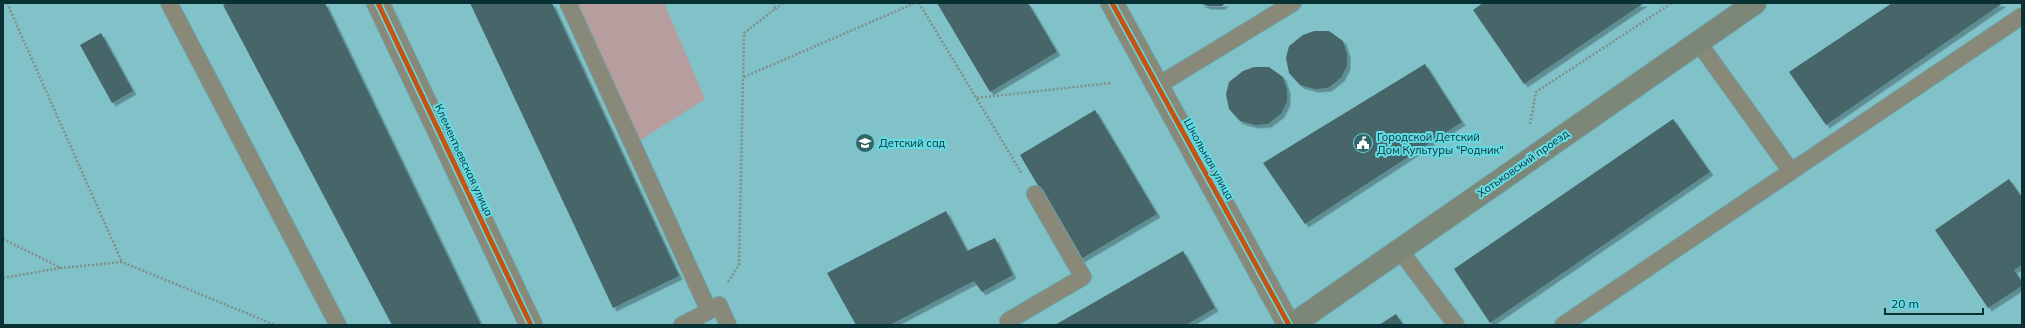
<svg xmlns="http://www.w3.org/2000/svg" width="2025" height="328" font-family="Mulish,sans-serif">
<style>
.green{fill:#b69d9e}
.building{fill:#466669;filter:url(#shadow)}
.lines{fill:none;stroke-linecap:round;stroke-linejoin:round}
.lane-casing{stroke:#6ea0a5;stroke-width:18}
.street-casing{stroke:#6ea0a5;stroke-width:24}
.secondary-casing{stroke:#6ea0a5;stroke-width:24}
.path{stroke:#809087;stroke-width:2.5;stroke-dasharray:2 2;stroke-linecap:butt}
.lane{stroke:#888979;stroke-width:16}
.street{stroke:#888979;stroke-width:22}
.secondary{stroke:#7d8778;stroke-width:22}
.cycleway-casing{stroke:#63dbe5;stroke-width:8}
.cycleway{stroke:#c75312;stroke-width:5}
.labels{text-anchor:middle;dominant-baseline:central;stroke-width:4;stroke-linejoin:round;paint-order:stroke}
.poi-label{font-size:11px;fill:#093134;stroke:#63dbe5;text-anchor:start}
.street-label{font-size:11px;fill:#093134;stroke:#63dbe5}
</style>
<defs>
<filter id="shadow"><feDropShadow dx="3.5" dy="3.5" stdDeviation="0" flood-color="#0004"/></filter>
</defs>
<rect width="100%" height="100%" fill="#80c2c8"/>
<path class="green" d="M576,3H664L705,99L639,141Z"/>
<path class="building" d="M228,3H325L481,325H392L223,5Z
M470,3H552L679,276L613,308Z
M937,3H1028L1057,52L990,92Z
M1199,3H1225L1222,6H1208Z
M1483,3H1644L1524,84L1473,10Z
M1892,3H2003L1826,125L1789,72Z
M1314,31H1329L1343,41L1347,54V66L1341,78L1328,88L1315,89L1300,85L1289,73L1286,58L1289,46L1303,35Z
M101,33L133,91L112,103L80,45Z
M1425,64L1462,122L1305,224L1263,163Z
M1254,67H1269L1283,77L1287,90V102L1281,114L1268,124L1255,125L1240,121L1229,109L1226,94L1229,82L1243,71Z
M1095,110L1157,214L1081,259L1020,155Z
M1673,119L1710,172L1490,323L1454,269Z
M2009,179L2022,198V265L2014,270L2022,282V286L1988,308L1935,230Z
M946,211L967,251L995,238L1013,275L982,292L974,281L890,325H856L827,273Z
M1183,251L1215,308L1186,325H1055Z
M1396,314L1403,325H1379Z"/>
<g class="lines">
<defs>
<path id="lane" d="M169,3L338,325
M568,3L709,311L682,325
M1698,42L1791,171
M1157,86L1293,3
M1399,249L1456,325
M709,311L719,305L728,325
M1010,325L1008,321L1083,277L1035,194
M1563,325L2022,16"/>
<path id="street" d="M378,3L531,325
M1112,3L1289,325"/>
<path id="secondary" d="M1292,325L1755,3"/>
</defs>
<use href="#lane" class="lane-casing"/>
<use href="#street" class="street-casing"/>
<use href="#secondary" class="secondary-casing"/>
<path class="path" d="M7,3L122,262
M919,3L1022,174
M775,9L783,3
M744,77L915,3
M977,98L1111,83
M1530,124L1536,92L1672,3
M3,239L61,268L122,262L275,325
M3,278L60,268
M728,282L739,265L744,33L775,9L774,3"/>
<use href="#lane" class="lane"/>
<use href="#street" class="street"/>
<use href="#secondary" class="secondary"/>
<defs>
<path id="cycleway" d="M378,3L531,325
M1112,3L1289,325"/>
</defs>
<use href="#cycleway" class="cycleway-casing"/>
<use href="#cycleway" class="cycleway"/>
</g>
<defs>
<symbol id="school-disc" viewBox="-11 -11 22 22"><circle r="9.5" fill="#336468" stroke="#63dbe5"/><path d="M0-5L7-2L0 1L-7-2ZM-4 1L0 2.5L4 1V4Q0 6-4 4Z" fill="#fff"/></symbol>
<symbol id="civic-disc" viewBox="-11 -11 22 22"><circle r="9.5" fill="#336468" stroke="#63dbe5"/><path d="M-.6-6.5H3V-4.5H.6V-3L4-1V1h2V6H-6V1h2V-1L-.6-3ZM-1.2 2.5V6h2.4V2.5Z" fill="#fff"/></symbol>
</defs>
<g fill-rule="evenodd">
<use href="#school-disc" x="854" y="132" width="22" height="22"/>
<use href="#civic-disc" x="1352" y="132" width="22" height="22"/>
</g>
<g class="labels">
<g class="poi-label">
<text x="1377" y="137">Городской Детский<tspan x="1377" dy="13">Дом Культуры "Родник"</tspan></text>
<text x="879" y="143">Детский сад</text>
</g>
<g class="street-label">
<text transform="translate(1209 159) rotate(61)">Школьная улица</text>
<text transform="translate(464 160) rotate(65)">Клементьевская улица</text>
<text transform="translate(1523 163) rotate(-35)">Хотьковский проезд</text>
</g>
</g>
<rect width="2025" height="328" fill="none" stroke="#093134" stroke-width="8"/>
<path d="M1885 308v6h98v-6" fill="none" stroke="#093134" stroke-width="2"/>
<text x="1891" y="308" font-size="12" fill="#093134" stroke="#63dbe5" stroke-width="3" paint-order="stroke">20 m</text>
</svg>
